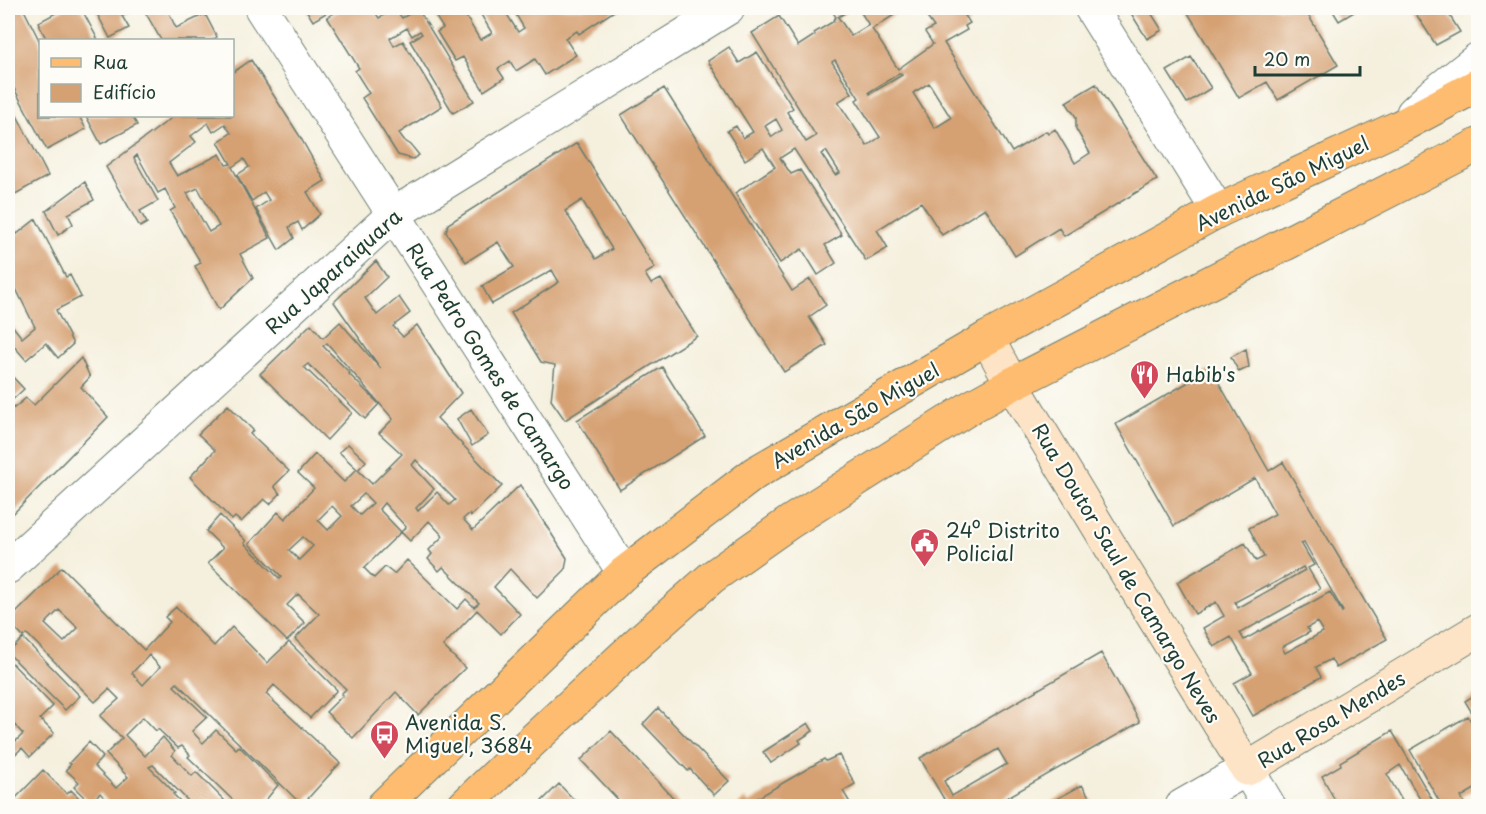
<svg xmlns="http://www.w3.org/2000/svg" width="1486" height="814" font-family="'Playpen Sans',sans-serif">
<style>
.building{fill:#d5a072;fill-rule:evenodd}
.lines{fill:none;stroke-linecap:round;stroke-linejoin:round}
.street-casing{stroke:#6a7c70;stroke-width:35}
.secondary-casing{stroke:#6a7c70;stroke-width:35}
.primary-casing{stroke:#6a7c70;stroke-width:35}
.street{stroke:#fff;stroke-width:33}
.secondary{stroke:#fee4c6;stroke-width:33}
.primary{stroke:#fdbc70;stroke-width:33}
.labels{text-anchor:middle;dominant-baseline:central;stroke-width:4.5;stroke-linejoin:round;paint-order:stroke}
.street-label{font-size:20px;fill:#1f3d34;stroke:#fdfcf7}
.poi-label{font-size:20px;fill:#1f3d34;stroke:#fdfcf7;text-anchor:start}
</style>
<rect width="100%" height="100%" fill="#fdfcf7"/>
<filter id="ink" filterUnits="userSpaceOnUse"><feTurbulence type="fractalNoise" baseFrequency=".0167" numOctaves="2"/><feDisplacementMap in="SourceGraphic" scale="12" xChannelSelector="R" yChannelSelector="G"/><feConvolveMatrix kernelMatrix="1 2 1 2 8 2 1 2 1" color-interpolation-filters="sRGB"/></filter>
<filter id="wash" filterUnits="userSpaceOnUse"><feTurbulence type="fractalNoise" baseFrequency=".008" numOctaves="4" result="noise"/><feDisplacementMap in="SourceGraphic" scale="24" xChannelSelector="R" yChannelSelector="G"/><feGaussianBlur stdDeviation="1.35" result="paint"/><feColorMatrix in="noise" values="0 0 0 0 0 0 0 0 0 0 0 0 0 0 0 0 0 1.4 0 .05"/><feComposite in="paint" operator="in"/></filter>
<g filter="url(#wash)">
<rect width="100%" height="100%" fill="#f5f0de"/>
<g id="blocks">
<path class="building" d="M10,8H23L40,42V116H79L86,129L47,150L8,77V9Z
M65,8H81L98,40H47L39,25H40L39,22Z
M94,8H138L122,16L129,28L110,38Z
M143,8H164L166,12L168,11L176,28L205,14L217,37L214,39L215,40H161Z
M305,8H334L313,21Z
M343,8H372L379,18L387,13L384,8H410L399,14L402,18L418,9L474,101L453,113L410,41L422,34L420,31L412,36L407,28L390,38L394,46L403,41L442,106L399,133L405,141L411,145L419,155L413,159L398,155L362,98L369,93L355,71L359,68L327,17Z
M430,8H461L480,40L492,33L477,8H503L518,32L524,28L512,8H619L579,34L577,31L565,38L576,55L545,75L535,59L516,71L510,61L498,69L504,78L484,91L463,57L455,61L437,32L443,28Z
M830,8H853L838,17L851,36L869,25L858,8H905L872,29L898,69L933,44L925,32L934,27L926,16L941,8H979L964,14L970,23L965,26L967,30L944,43L1012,152L1046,131L1048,134L1055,129L1075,163L1090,153L1076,129V117L1066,102L1096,84L1157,180L1064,236L1059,228L1015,256L985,208L942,235L921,202L877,230L888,248L866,261L794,149L780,158L791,174L800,170L842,235L825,245L836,263L818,275L802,249L780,263L735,193L775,167L763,148L745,160L727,131L736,126L743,138L753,132L708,61L729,47L739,63L757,52L793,108L787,112L806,142L816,136L752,33L779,16L798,46L815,35L814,33L834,21L833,20L836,17ZM835,60L859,98L856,100L880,137L867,146L838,102L852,93L832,62ZM900,73L902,75L870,94L869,92ZM929,83L951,118L935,128L913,93ZM776,119L782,130L772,137L765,126ZM826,151L840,173L835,175L821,154Z
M1133,8H1136L1138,11L1144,8H1148L1162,30L1147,39L1129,10Z
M1185,8H1304L1338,65L1278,100L1267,82L1239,98Z
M1331,8H1351L1354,12L1339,21Z
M1412,8H1445L1460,32L1436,45Z
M1191,57L1211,88L1187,103L1167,71Z
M251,60L299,135L325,181L307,192L320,214L302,230L298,222L289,227L294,238L279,250L256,209L269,200L264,192L252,201L237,175L249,167L244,159L232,167L270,238L240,254L253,278L219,310L195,266L201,263L170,211L175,208L165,189L158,193L137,155L134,158L158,201L140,211L147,223L140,227L106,167L174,116H232V73ZM208,123L213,132L225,124L231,133L218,142L231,164L226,165L220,154L177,176L169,163L196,142L191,136ZM198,188L219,226L209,232L187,193Z
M664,88L792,291L810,279L826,305L809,317L827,345L784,372L621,115Z
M8,98L48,176L8,198Z
M86,116H132L137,125L101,144Z
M577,143L655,268L645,274L651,284L661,279L697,336L565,420L551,400L555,365L541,362L511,313L559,282L552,270L492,304L482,286L514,267L498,242L466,262L446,232L448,224ZM582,200L612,249L596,259L565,211Z
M85,182L94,200L68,214L73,224L58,235L46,211Z
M8,215L17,234L36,219L66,277L70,275L81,297L56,310L73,344L58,358L46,343L26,360L13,345L8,349V320L22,338L35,327L16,289L8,295Z
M376,261L387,277L365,298L377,315L399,297L410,313L393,326L403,337L417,325L461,393L437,418L502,486L471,516L469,514L463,519L473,530L520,485L567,558L565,570L537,598L510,569L494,587L520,614L501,634L477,610L443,646L465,668L418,715L396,692L353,738L326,712L343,695L341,694L346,689L295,639L319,614L298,594L287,605L305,623L287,641L208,563L223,548L206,531L220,515L246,541L244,543L280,579L282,577L249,544L278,512L285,519L314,488L298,473L315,454L344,482L357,469L339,452L348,444L366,461L358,470L372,484L402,454L379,433L393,419L327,343L323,346L350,373L349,374L379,404L365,419L308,364L304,367L352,413L327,440L260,374L311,324L323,338L340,322L381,369L334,302ZM416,460L455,500L449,505L437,492L418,511L416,508L434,489L412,465ZM364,494L373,503L360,515L351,506ZM384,503L406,527L401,532L410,541L429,521L443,536L429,550L432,554L428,559L439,571L443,567L479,603L474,607L466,599L457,609L407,560L394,574L385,567L374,578L364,568L401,532L379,509ZM332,506L342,516L328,530L318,520ZM303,537L313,546L299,560L289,550Z
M1246,349L1249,367L1239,372L1231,357Z
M81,358L90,377L81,387L108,417L8,519V412L13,407L14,408L26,398L34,405Z
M662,367L705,436L620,490L577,420Z
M1211,369L1269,471L1283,462L1387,639L1336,668L1331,659L1316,667L1321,677L1253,716L1234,683L1252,673L1231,637L1214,647L1203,628L1224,616L1216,602L1195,614L1177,582L1245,543L1256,561L1264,557L1249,528L1275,514L1255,478L1174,526L1116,424ZM1304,542L1343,611L1342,612L1330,592L1244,640L1240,633L1320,589L1308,568L1314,565L1301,543ZM1303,567L1305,570L1238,608L1235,602L1267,585V587ZM1317,622L1323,632L1285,653L1282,647L1310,632L1307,628Z
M8,372L24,389L8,404Z
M228,405L253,430L250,434L289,471L274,486L280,494L270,504L264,499L241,522L235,517L232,520L190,477L215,450L198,434Z
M471,409L488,435L472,446L457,419Z
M62,567L144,650L170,622L165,617L176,607L214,646L232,627L267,663L289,642L337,690L310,718L274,685L266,694L340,763L302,805L177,683L174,686L207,717L192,731L202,742L203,743L216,730L236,749L239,746L278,785L261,806H239L188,757L190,755L182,746L178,748L158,729L156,731L143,717L125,735L145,756L163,737L175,751L172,755L192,776L196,772L230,806H193L153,765L149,767L175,793L173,794L185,806H112L100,793L90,803L74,787L79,782L66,770L71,764L69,763L89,742L103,757L94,766L116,788L128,777L106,754L122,738L100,716L119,699L109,689L95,702L27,634L23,637L8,621ZM59,610L78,628L64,642L45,624ZM149,655L160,667L143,685L132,673Z
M23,638L80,696L65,710L8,653Z
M1101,653L1140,722L992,806H948L920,758ZM998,749L1007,764L952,796L944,781Z
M8,659L53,706L40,719L54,733L30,757L22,748L8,761V733L16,741L23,734L8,718Z
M1478,693V723L1465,701Z
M658,708L729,781L714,795L690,769L688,771L643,724Z
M1468,716L1478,734V787L1461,797L1466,806H1442L1410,750Z
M808,723L813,731L799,740L801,743L771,763L763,752Z
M611,731L681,806H624L581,760Z
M1392,731L1436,806H1424L1400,765L1387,774L1405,806H1332L1337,804L1322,776L1341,765L1340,762Z
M839,755L855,784L843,791L852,806H737L745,798L749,803L824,759L826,761Z
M43,770L67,794L71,790L87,806H8Z
M559,784L580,806H537Z
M1082,785L1095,806H1054L1051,802Z"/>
</g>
</g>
<g filter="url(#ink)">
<use href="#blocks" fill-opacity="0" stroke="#6a7c70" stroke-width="1.5"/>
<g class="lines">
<defs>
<path id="street" d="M261,8L624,573
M1091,8L1218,211
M1413,113L1431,96L1478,59
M8,567L394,214L728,8
M1182,806L1247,769L1269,806"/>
<path id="secondary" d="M987,338L1012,384L1127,574L1247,769L1478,630"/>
<path id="primary" d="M383,806L624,573L755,473L987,338L1218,211L1399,127L1478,85
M464,806L532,741L643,638L712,577L790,522L971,407L1012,384L1478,145"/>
</defs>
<use href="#street" class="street-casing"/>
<use href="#secondary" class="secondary-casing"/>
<use href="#primary" class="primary-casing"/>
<use href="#street" class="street"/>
<use href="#secondary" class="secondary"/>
<use href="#primary" class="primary"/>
</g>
</g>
<defs>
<symbol id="restaurant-pin" viewBox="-11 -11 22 30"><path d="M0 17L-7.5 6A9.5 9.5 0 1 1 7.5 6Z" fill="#d1495b" stroke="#fdfcf7"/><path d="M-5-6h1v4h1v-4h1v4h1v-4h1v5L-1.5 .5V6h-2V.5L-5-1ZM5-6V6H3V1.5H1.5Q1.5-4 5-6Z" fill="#fff"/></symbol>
<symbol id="civic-pin" viewBox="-11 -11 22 30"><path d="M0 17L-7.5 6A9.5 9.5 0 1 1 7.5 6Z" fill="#d1495b" stroke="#fdfcf7"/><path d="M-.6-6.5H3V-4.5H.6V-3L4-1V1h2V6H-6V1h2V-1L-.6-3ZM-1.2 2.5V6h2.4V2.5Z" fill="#fff"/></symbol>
<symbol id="bus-pin" viewBox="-11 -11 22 30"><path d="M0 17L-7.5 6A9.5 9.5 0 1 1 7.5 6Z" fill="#d1495b" stroke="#fdfcf7"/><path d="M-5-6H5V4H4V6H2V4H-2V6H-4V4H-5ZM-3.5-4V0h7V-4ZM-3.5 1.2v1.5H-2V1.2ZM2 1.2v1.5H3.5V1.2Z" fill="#fff"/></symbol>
</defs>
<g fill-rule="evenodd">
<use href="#restaurant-pin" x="1128" y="358" width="33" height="45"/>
<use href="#civic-pin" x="908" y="526" width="33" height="45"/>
<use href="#bus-pin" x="368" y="718" width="33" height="45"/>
</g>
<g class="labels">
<g class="street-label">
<text transform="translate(1282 183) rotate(-26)">Avenida São Miguel</text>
<text transform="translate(333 271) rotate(-42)">Rua Japaraiquara</text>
<text transform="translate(491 366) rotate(57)">Rua Pedro Gomes de Camargo</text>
<text transform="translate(855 415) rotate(-30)">Avenida São Miguel</text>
<text transform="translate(1127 573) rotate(59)">Rua Doutor Saul de Camargo Neves</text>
<text transform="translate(1331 719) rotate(-31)">Rua Rosa Mendes</text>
</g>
<g class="poi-label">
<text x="1166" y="374">Habib's</text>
<text x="946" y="530">24º Distrito<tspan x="946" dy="23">Policial</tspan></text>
<text x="405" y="722">Avenida S.<tspan x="405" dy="23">Miguel, 3684</tspan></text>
</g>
</g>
<rect width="1486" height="814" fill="none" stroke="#fdfcf7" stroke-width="30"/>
<rect x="39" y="39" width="195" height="78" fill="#fdfcf7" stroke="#a4b0a9" stroke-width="1.5"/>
<rect x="51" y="58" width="30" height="9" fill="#fdbc70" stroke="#a4b0a9" stroke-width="1.5"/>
<text x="93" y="69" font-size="18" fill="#1f3d34">Rua</text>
<rect x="51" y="84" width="30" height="18" fill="#d5a072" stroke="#a4b0a9" stroke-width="1.5"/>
<text x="93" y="99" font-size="18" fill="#1f3d34">Edifício</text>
<path d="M1255 66v9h105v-9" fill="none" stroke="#1f3d34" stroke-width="3"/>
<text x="1264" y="66" font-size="18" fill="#1f3d34" stroke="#fdfcf7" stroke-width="4.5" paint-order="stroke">20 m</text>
</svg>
